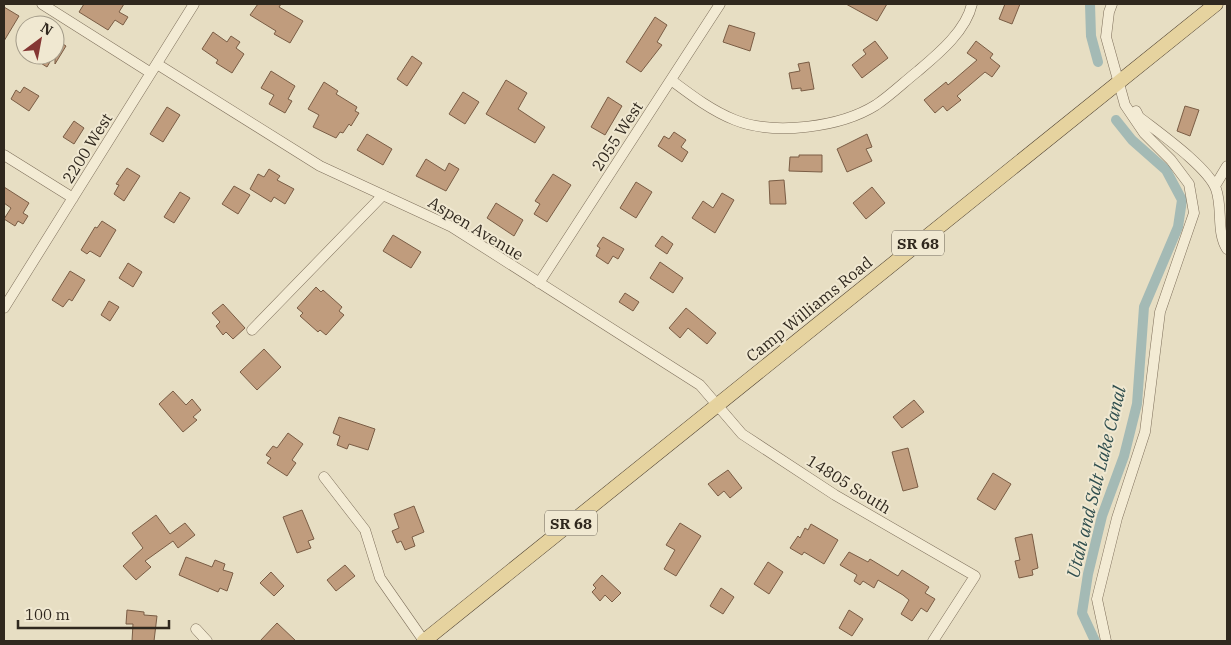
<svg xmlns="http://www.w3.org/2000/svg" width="1231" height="645" font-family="'IBM Plex Serif',serif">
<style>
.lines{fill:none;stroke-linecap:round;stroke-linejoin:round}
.canal{stroke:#a4bab5;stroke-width:10}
.building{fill:#c09c7d;stroke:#7a5d45}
.minor-casing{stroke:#7f705c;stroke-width:11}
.major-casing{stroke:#4d3f30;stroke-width:15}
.minor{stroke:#f3ebd4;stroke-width:10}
.major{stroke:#e6d39f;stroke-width:14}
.labels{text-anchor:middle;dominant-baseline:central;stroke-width:4;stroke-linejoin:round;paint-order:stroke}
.shield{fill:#f0e8d1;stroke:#6a6254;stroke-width:1}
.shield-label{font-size:15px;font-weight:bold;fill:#30281e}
.street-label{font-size:16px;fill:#30281e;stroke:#f0e8d1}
.water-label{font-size:18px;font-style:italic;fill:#2f4e4e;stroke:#f0e8d1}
</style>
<rect width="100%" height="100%" fill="#e7dec3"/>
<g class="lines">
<path class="canal" d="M1090,4L1091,36L1098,62
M1095,641L1082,613L1088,574L1102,516L1124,456L1137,404L1144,307L1178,227L1182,200L1166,170L1132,140L1116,120"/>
</g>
<path class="building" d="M84,4H124L119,12L128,17L123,25L115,20L108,30L79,12Z
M258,4H281L279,7L303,21L290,43L274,34L276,31L250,15Z
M846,4H887L877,21Z
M1005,4H1020L1012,24L999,19Z
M4,7L19,16L4,41Z
M655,17L667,25L657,42L662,45L641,72L626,62Z
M729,25L755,33L750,51L723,42Z
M213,32L227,42L231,36L240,42L236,48L244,54L232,73L216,63L218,60L202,49Z
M55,39L66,46L55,64Z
M875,41L888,58L862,78L852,65L866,54L863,50Z
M976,41L993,54L990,58L1000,66L992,77L985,72L957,96L961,100L947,111L943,106L935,113L924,100L946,82L948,85L977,60L967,53Z
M28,55H54L47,67Z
M412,56L422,63L407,86L397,79Z
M809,62L814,89L801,91V88L792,89L789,73L800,71L798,64Z
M271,71L295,86L288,99L292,101L285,113L269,104L274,95L261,88Z
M506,80L527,93L518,109L545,127L535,143L486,114Z
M324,82L338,91L336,94L357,107L355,111L359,113L351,126L349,124L343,133L340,132L336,138L313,127L319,115L308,109Z
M24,87L39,96L29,111L11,99L16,90L20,93Z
M463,92L479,102L465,124L449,114Z
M608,97L622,106L605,135L591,127Z
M1185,106L1199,110L1190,136L1177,131Z
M167,107L180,115L163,142L150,134Z
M74,121L84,128L74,144L63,137Z
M674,132L686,140L681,147L688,152L682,162L658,146L664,136L669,139Z
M367,134L392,149L383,165L357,150Z
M867,134L872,147L866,149L872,161L847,172L837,149Z
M799,155H822V172L789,171L790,157H799Z
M426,159L445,171L449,163L459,169L446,191L416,176Z
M127,168L140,176L124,201L114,194L119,185L116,184Z
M269,169L280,176L277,180L294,189L285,204L274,197L271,202L250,189L258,174L264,177Z
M553,174L571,185L547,222L534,214L540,204L535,201Z
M784,180L786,204H770L769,181Z
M636,182L652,192L636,218L620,208Z
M234,186L250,195L238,214L222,204Z
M4,187L29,203L23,213L28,216L23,224L18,221L15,226L4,219L11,208L4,203Z
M872,187L885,203L866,219L853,203Z
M180,192L190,198L174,223L164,217Z
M722,193L734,200L715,233L692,218L703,201L713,208Z
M496,203L523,220L514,236L487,218Z
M102,221L116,230L100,257L90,251L87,254L81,250L95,227L97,228Z
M393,235L421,252L411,268L383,251Z
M662,236L673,244L667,254L655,246Z
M603,237L624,249L618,259L613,256L608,264L596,256L600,248L597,246Z
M660,262L683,278L673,293L650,278Z
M128,263L142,272L133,287L119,278Z
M70,271L85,280L72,301L69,299L63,307L52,300Z
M316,287L321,292L323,290L342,307L339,311L344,315L326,335L320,330L318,332L300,316L303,313L297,308Z
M625,293L639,302L633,311L619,302Z
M109,301L119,307L110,321L101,315Z
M223,304L245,328L233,339L226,332L223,335L216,326L220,322L212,313Z
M686,308L716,333L707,344L688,328L680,338L669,328Z
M264,349L281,367L257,390L240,372Z
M173,391L186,405L192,399L201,410L193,417L197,420L183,432L159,404Z
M914,400L924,412L902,428L893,417Z
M339,417L375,429L368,450L349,444L347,449L337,445L340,436L333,433Z
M288,433L303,444L292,460L296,463L287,476L267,463L271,458L266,455L273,446L277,448Z
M908,448L918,487L903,491L892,452Z
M728,470L742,488L730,498L724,491L718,496L708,484Z
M993,473L1011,484L995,510L977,499Z
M414,506L424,532L412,537L415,546L405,550L401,541L397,543L392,531L399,528L394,514Z
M302,510L314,539L308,541L311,548L297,553L283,517Z
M156,515L170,534L185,523L195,535L178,548L173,541L145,561L151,567L136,580L123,566L143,548L132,533Z
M680,523L701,536L676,576L664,569L675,550L666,545Z
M811,524L838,540L824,564L804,552L802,555L790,548L798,536L800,538L805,528L808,530Z
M1032,534L1038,568L1032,570L1033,575L1019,578L1015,561L1020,560L1015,538Z
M849,552L868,562L870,559L898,576L902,570L929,587L925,593L935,599L927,612L921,608L912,621L901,614L909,600L903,595L878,580L874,588L863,581L860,585L854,581L857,575L840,565Z
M186,557L212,567L215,560L225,564L223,570L233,573L227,591L220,588L218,592L179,575Z
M768,562L783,572L769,594L754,584Z
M345,565L355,576L336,591L327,580Z
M271,572L284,586L274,596L260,583Z
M602,575L621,593L612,602L605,595L600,601L592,592L596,588L593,585Z
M721,588L734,597L723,614L710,606Z
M127,610L144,612V615L157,616L154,641H132L133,624H126Z
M849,610L863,619L852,636L839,628Z
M277,623L296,641H260Z"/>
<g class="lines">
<defs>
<path id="minor" d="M42,4L151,73
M157,64L320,166L452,227L700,385L742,434L835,495L975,576L933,641
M671,80C691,95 712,111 735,120C775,136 841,127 876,105C891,95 904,82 918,71C938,54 966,31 972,4
M1136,111L1139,117C1158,132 1208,167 1216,189C1223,208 1216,232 1227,249
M4,155L73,198
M1215,186L1227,166
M539,283L720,4
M4,308L194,4
M252,330L383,195
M324,477L365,530L380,578L424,641
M196,629L207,641
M1106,641L1097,599L1117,518L1145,432L1160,312L1194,213L1189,184L1171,160L1144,133L1125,105L1106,37L1109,12L1112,4"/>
<path id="major" d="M424,641L1216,4"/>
</defs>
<use href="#minor" class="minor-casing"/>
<use href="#major" class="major-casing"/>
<use href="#minor" class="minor"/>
<use href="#major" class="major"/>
</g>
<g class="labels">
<g class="shield">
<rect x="892" y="230.5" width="52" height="25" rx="4"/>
<rect x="545" y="510.5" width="52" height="25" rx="4"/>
</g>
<g class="shield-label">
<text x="918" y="243">SR 68</text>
<text x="571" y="523">SR 68</text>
</g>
<g class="street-label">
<text transform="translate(617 136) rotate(-57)">2055 West</text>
<text transform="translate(87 148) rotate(-58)">2200 West</text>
<text transform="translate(476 228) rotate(31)">Aspen Avenue</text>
<text transform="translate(809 309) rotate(-39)">Camp Williams Road</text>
<text transform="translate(849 484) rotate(32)">14805 South</text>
</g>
<g class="water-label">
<text transform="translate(1096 482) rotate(-76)">Utah and Salt Lake Canal</text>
</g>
</g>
<rect width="1231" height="645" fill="none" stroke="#30281e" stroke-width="10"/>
<g transform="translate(40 40) rotate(32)"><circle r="24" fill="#f0e8d1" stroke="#a39b89"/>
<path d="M0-4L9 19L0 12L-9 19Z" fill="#853734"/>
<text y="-8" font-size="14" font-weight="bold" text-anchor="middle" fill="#30281e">N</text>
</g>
<path d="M18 620v8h151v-8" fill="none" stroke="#30281e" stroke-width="2.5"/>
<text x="25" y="620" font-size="15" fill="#30281e" stroke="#f0e8d1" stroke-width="4" paint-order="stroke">100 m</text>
</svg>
